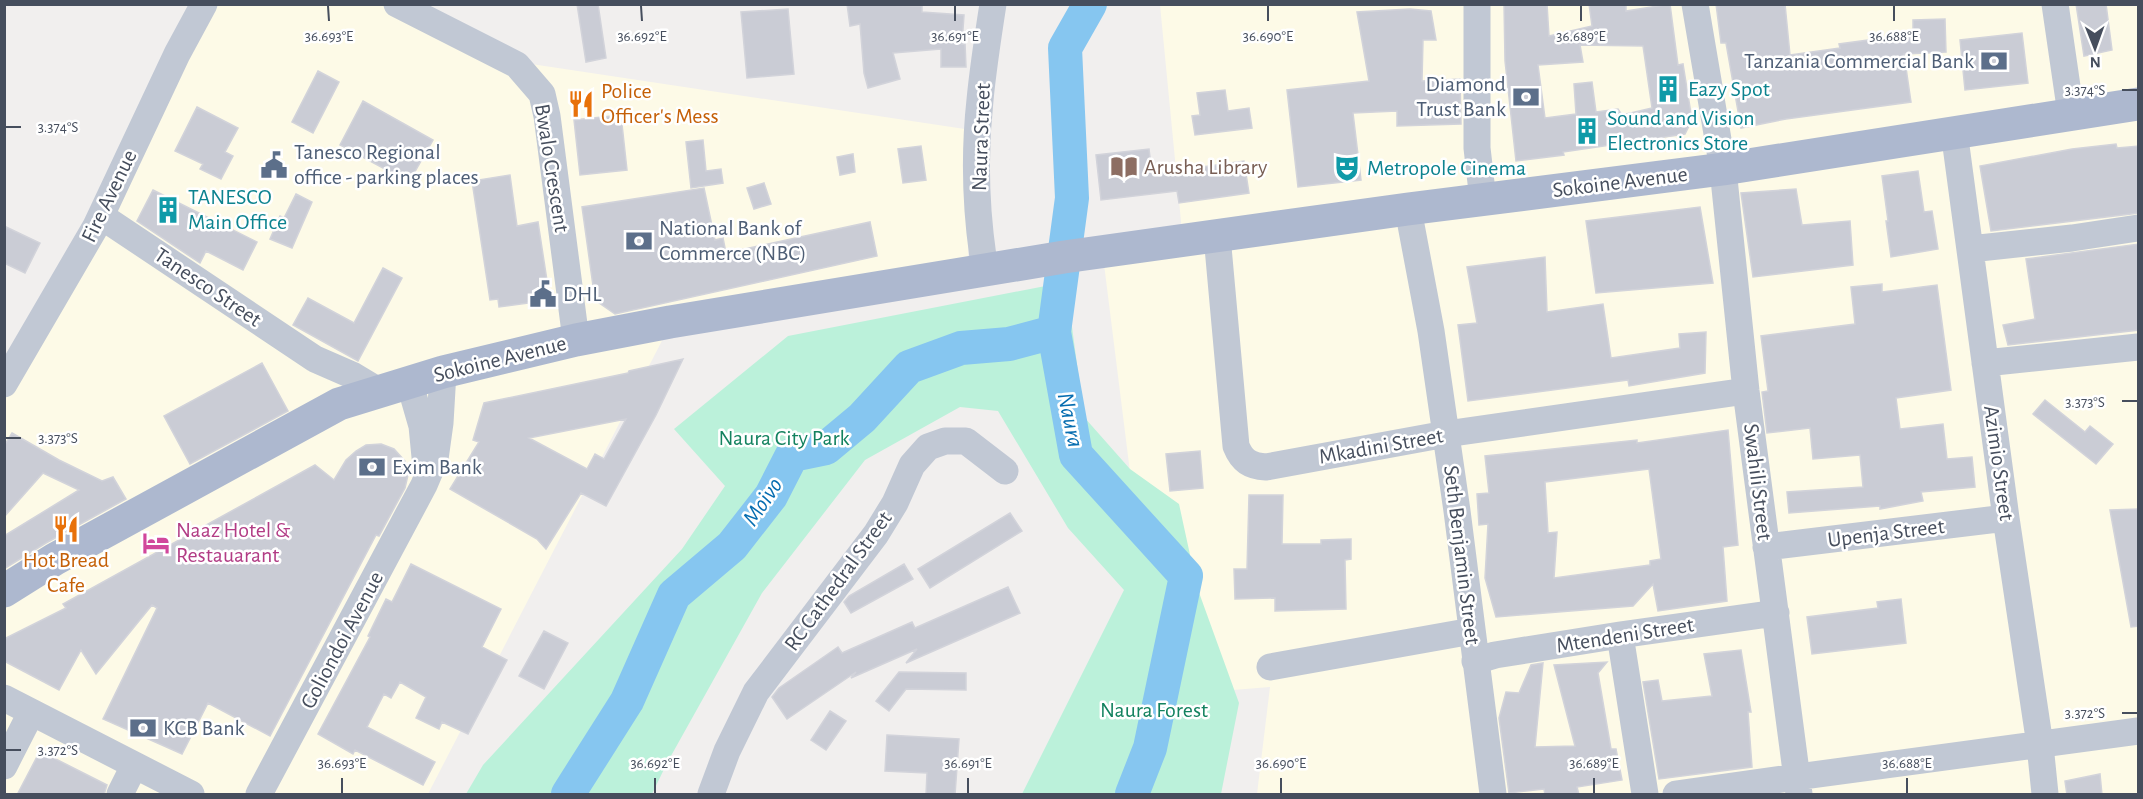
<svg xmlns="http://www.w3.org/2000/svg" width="2143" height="799" font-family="'Alegreya Sans',sans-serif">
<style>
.commercial{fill:#fdfae7}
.green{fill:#bbf1da}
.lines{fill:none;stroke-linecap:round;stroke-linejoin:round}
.river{stroke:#86c6f0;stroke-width:34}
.building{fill:#caccd5;stroke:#d2d3da;stroke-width:1.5;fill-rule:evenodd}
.minor{stroke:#c1c8d4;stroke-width:27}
.major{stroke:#adb8cf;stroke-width:33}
.ticks{fill:none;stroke:#464e5d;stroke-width:2}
.labels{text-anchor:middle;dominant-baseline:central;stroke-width:5;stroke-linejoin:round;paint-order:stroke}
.service-label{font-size:22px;fill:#4e5e75;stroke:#fff;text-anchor:start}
.culture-label{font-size:22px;fill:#0d838f;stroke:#fff;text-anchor:start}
.food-label{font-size:22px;fill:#c56008;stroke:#fff;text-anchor:start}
.street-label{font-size:22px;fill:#464e5d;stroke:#fff}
.education-label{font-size:22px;fill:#785e54;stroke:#fff;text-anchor:start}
.park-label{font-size:22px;fill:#13825f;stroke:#fff}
.hotel-label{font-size:22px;fill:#b23c85;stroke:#fff;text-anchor:start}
.water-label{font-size:24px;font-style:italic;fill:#066db0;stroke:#fff}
.ticks-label{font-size:15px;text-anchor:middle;fill:#464e5d;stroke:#fff;stroke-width:5;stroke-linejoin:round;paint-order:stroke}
</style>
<rect width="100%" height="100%" fill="#f1efee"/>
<path class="commercial" d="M216,5H400L518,62L978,131L966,279L667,331L428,794H5L4,390Z
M1160,5H2138V794H1257L1270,687L1158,696L1103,256L1183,242Z"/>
<path class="green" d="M1066,282L1084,417L1130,469L1179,504L1197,587L1239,703L1221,794H1022L1124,590L1068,528L998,411L960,407L865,460L762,593L667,763L652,794H466L483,765L682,549L725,486L674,429L788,336Z"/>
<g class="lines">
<path class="river" d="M1090,4L1065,48L1072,198L1054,332L1076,455L1186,576L1150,748L1132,794
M568,794L627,701L674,595L732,546L771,496L792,455L826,448L862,418L909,367L961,348L1009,344L1054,332"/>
</g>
<path class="building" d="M577,4H598L606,58L586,62Z
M847,4L922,6V12L964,15L962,44L965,43L966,67H941V49L893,53L900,79L868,88L864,73L860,24L850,26Z
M1504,4H1547L1549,36L1592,26L1589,4H1626V11L1670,4L1678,65L1683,64L1692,120L1685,134L1563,152L1564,155L1516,161L1505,61ZM1580,45L1643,46L1652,108L1622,115L1618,109L1596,112L1592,82L1574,84L1576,114L1545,118L1538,65L1583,62Z
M1716,4H1785L1790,55L1840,48L1839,44L1913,34V20L1945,19L1946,52L1904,54L1911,102L1786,119L1741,128L1726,43H1721Z
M2076,4H2106L2112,50L2084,56Z
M788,9L794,74L747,78L741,12Z
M1410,9L1431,11L1436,40H1423L1422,81L1460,79L1461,124L1397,126V111L1353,113L1361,180L1298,187L1287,90L1369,81L1357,12Z
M2022,33L2028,83L1965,90L1960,40Z
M318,71L339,82L313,133L292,122Z
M1225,90L1228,111L1249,108L1252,128L1195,135L1192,116L1200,115L1197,93Z
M363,101L433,140L409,182L340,145Z
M197,107L238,128L225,152L233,156L221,179L200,169L203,164L175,151Z
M621,115L627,170L580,175L574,120Z
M703,140L706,171L721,169L723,183L691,188L686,142Z
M2116,144L2117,148L2139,146V213L1991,231L1980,166L2072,149Z
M921,146L926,180L903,183L898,149Z
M1149,149L1152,174L1244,161L1249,193L1179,203L1177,191L1101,200L1096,155Z
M853,154L855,172L840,175L837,157Z
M1918,171L1924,212L1932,211L1938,249L1891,257L1886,221H1888L1882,176Z
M510,175L517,226L538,222L550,300L499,307L498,299L490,300L472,181Z
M764,183L771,204L754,209L747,188Z
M704,188L715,240L723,238L726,253L870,222L877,256L615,314L595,300L582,207Z
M1796,189L1802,225L1850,221L1853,265L1753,277L1741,193Z
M153,190L257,242L243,270L206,251L200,263L137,221Z
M296,194L312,202L292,248L270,239L280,216L284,218Z
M1700,207L1713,283L1596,293L1586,221Z
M4,226L40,243L25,273L4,263Z
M2139,244V330L2008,345L2003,325L2035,319L2026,259Z
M1545,257L1547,312L1603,304L1611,358L1680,348L1679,334L1706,332L1705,373L1629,386L1628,380L1468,401L1458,325L1477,323L1467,267Z
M383,268L402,278L358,361L293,325L308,298L354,323Z
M1882,284V292L1937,285L1951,390L1896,398L1900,429L1943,424L1947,459L1972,457L1975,487L1921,492L1923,501L1880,509V506L1789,513L1787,492L1863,487L1860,455L1813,459L1810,428L1767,433L1762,392L1768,391L1761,336L1855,324L1851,287Z
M683,359L656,415L606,506L581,493L546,549L537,539L450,489L479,442L473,440L484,403L628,373L629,371ZM626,419L604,459L595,454L587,469L529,438Z
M262,363L288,411L190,464L164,416Z
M2045,400L2085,432L2090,426L2113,444L2096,464L2033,414Z
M1728,430L1738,545L1723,547L1727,601L1658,611L1653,584L1633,606L1496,617L1485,578L1488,524L1479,525L1477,494L1489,493L1485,456L1637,440V443ZM1649,469L1661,559L1650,561V565L1554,578L1557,532L1548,533L1545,482Z
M12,433L59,460L102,481L113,477L126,499L46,543L4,569V536L79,490L43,473L4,517V446Z
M381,444L394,449L405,461L408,475L405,488L379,536L376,535L270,736L208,703L182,754L103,719L157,608L152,605L96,674L81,650L59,690L4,661V639L66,608L63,604L315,465L334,480L346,460L356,451L366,445Z
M1200,451L1203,488L1170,491L1166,454Z
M1249,495H1283L1282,544H1321V540L1351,539V559L1345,560L1346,609L1275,611V598L1235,599L1234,569H1247Z
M2139,509V626L2131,627L2110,510Z
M1010,513L1022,531L930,588L918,569Z
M411,564L501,609L482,647L507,660L468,734L442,722L439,729L416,718L426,697L400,682L391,698L384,694L367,727L435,762L423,785L355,750L353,754L318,734L370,637L368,636L386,599L392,602Z
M904,564L913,579L851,613L844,602L849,596Z
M1008,587L1020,613L906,663L917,649L851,678L856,672L787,719L772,697L779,688L838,647L842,653L912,622L915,628Z
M1901,599L1906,643L1812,654L1807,617L1878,608L1877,602Z
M544,631L568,643L544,689L519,676Z
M1741,650L1751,712H1748L1752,767L1659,779L1643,682L1658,680L1662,701L1712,696L1704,654Z
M1607,662L1598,673L1611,749H1616L1622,780L1577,787L1579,795H1545L1544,789L1509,793L1499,718L1506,692L1519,693L1531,665L1543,663L1535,747L1575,746L1554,665Z
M899,672L966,673V690L906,689L889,711L876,701Z
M830,711L846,721L826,750L811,740Z
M887,735L959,739L955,795H926L927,773L885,771Z
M40,751L107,785L104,795H17Z
M2100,774L2102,795H2067L2065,781Z"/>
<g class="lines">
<path class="minor" d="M397,4L517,65L542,94L547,116L576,340
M1477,4V148L1483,200
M1695,4L1723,169L1746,391L1799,794
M2055,4L2071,114
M1954,131L2006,518L2040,745L2045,794
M1408,209L1431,331L1457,511L1493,794
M101,216L315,359L354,376L379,391
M1217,236L1236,446C1242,461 1250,466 1266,467L1446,434L1746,391
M1970,249L2072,238L2138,228
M985,270C976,215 974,155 980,100C983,68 988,36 993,4
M1985,363L2138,347
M409,381L422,426L425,457
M4,384L96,226L177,54L204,4
M1766,547L2006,518
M1620,635L1645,794
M1475,661L1495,655L1620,635L1776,613
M1270,667L1472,631
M4,698L191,794
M4,766L31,713
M120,794L134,766
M259,794L424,485L435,459L440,423L443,372
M711,794L727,751L756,692L876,534L895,503L912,465L928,447L945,441H966L1005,471
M1676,794L1797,777L2138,731"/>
<path class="major" d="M4,591L55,559L339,404L443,372L576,340L670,322L1064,257L1408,209L1723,169L2138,104"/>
</g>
<path class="ticks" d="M328,6L329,21M641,6L642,21M955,6V21M1268,6V21M1581,6V21M1894,6V21M2122,90H2137M6,127H21M2122,401H2137M6,438H21M2122,713H2137M6,750H21M342,778V793M655,778V793M968,778V793M1281,778V793M1594,778V793M1907,778V793"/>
<defs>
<symbol id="bank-bare" viewBox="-9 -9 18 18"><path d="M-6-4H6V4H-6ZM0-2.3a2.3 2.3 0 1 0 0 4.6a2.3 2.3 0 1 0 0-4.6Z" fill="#5c6f8a" stroke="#fff" stroke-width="2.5" paint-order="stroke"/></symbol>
<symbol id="building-bare" viewBox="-9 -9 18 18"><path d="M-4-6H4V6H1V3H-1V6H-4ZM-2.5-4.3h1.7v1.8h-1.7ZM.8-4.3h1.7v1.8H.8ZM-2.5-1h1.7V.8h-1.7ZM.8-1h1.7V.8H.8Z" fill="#0f9aa8" stroke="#fff" stroke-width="2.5" paint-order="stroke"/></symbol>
<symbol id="restaurant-bare" viewBox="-9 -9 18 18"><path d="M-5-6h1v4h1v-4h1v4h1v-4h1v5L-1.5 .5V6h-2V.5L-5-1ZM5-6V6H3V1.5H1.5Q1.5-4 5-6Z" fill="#e8710a" stroke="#fff" stroke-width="2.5" paint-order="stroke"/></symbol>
<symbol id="civic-bare" viewBox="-9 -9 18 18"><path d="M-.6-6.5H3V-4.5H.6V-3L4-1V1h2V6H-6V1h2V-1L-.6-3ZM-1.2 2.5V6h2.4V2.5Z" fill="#5c6f8a" stroke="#fff" stroke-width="2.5" paint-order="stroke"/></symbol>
<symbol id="library-bare" viewBox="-9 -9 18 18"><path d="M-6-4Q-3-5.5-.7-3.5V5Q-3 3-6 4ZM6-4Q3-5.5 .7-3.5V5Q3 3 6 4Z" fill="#8d6e63" stroke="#fff" stroke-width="2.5" paint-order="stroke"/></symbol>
<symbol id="theatre-bare" viewBox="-9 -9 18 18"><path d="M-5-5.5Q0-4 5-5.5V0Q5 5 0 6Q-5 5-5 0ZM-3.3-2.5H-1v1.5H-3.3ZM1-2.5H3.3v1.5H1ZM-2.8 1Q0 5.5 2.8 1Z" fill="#0f9aa8" stroke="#fff" stroke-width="2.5" paint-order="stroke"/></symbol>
<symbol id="hotel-bare" viewBox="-9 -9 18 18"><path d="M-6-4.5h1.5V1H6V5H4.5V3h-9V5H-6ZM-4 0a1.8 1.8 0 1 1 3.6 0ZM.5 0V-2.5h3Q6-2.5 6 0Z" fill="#d1479c" stroke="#fff" stroke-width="2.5" paint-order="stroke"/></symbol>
</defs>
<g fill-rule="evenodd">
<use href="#bank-bare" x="1975" y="42" width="38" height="38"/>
<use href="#building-bare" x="1649" y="70" width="38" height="38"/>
<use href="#bank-bare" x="1507" y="78" width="38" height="38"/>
<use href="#restaurant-bare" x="562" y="85" width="38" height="38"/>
<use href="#building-bare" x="1568" y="112" width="38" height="38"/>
<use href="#civic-bare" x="255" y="146" width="38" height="38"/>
<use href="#library-bare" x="1105" y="148" width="38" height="38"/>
<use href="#theatre-bare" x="1328" y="149" width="38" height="38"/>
<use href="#building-bare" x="149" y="191" width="38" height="38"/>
<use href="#bank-bare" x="620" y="222" width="38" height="38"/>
<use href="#civic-bare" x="524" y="275" width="38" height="38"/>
<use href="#bank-bare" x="353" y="448" width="38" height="38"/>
<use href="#restaurant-bare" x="47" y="510" width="38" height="38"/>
<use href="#hotel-bare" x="137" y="524" width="38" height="38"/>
<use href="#bank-bare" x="124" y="709" width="38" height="38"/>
</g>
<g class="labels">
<g class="service-label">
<text x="1974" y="61" text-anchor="end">Tanzania Commercial Bank</text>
<text x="1506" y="84" text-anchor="end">Diamond<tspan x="1506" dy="25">Trust Bank</tspan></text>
<text x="294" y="152">Tanesco Regional<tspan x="294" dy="25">office - parking places</tspan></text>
<text x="659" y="228">National Bank of<tspan x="659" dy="25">Commerce (NBC)</tspan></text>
<text x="563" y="294">DHL</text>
<text x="392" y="467">Exim Bank</text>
<text x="163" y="728">KCB Bank</text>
</g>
<g class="culture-label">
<text x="1688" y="89">Eazy Spot</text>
<text x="1607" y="118">Sound and Vision<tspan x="1607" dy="25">Electronics Store</tspan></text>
<text x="1367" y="168">Metropole Cinema</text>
<text x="188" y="197">TANESCO<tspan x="188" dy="25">Main Office</tspan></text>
</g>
<g class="food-label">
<text x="601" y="91">Police<tspan x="601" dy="25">Officer's Mess</tspan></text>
<text x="66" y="560" text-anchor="middle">Hot Bread<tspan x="66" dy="25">Cafe</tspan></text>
</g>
<g class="street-label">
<text transform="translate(981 137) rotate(-88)">Naura Street</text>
<text transform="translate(552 168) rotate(81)">Bwalo Crescent</text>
<text transform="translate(1620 182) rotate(-7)">Sokoine Avenue</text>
<text transform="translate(109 196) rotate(-64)">Fire Avenue</text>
<text transform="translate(208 287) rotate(34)">Tanesco Street</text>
<text transform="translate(500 359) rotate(-14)">Sokoine Avenue</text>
<text transform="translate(1381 446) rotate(-10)">Mkadini Street</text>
<text transform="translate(1999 463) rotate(82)">Azimio Street</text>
<text transform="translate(1758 482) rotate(83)">Swahili Street</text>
<text transform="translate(1886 533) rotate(-7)">Upenja Street</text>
<text transform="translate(1462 555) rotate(83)">Seth Benjamin Street</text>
<text transform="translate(838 581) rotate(-54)">RC Cathedral Street</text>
<text transform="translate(1625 635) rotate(-9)">Mtendeni Street</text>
<text transform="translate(342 640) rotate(-62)">Goliondoi Avenue</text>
</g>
<g class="education-label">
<text x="1144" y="167">Arusha Library</text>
</g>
<g class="park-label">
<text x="784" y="438">Naura City Park</text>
<text x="1154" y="710">Naura Forest</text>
</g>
<g class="hotel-label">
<text x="176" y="530">Naaz Hotel &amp;<tspan x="176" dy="25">Restauarant</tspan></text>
</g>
<g class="water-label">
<text transform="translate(1070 420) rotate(78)">Naura</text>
<text transform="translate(763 502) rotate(-56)">Moivo</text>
</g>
</g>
<g class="ticks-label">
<text x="329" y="41">36.693°E</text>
<text x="642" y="41">36.692°E</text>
<text x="955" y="41">36.691°E</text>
<text x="1268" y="41">36.690°E</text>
<text x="1581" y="41">36.689°E</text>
<text x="1894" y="41">36.688°E</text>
<text x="2085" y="95">3.374°S</text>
<text x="58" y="132">3.374°S</text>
<text x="2085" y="407">3.373°S</text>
<text x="58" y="443">3.373°S</text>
<text x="2085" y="718">3.372°S</text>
<text x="58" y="755">3.372°S</text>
<text x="342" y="768">36.693°E</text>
<text x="655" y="768">36.692°E</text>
<text x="968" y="768">36.691°E</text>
<text x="1281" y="768">36.690°E</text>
<text x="1594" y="768">36.689°E</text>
<text x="1907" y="768">36.688°E</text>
</g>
<rect width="2143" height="799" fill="none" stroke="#464e5d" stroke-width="12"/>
<g transform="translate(2095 48) rotate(179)" stroke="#ffffff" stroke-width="4.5" paint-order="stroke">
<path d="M0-4.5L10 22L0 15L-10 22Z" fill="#464e5d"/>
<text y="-9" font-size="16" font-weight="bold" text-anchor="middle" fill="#464e5d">N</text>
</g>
</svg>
